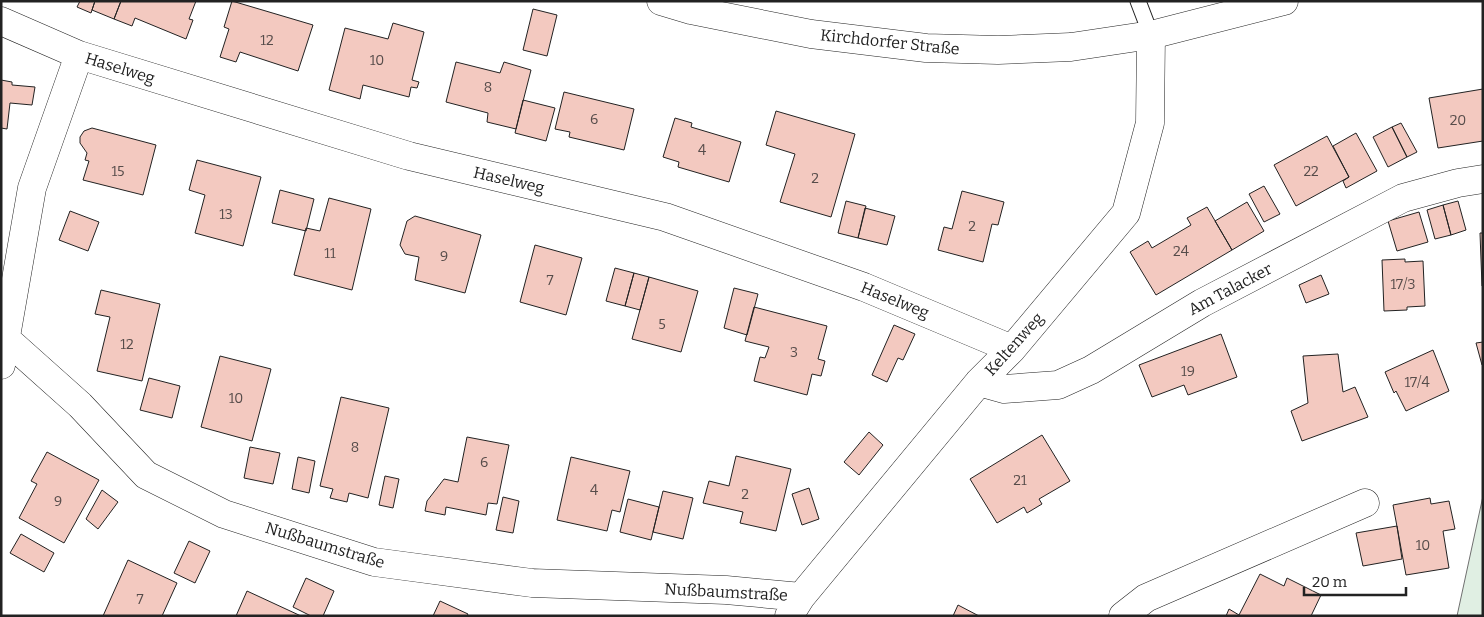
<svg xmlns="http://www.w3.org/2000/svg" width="1484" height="617" font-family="Bitter,serif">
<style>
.green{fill:#e0efe3;stroke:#6f6f6f}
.building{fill:#f3c9c0;stroke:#222}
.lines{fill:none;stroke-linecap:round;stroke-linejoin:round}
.service-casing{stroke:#222;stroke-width:17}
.minor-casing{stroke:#222;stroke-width:29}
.secondary-casing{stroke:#222;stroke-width:29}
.service{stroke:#fff;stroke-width:15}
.minor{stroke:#fff;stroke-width:28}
.secondary{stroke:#fff;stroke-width:28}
.labels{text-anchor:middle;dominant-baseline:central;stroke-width:4;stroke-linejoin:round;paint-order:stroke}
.number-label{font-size:14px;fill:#564c4a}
.street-label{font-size:16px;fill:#222;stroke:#fff}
</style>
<rect width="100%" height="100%" fill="#fff"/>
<path class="green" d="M1483,496V616H1457Z"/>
<path class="building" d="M80,1H95L91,13L77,7Z
M95,1H121L114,19L92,10Z
M121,1H196L189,19L193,20L186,39L135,18L132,26L114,19Z
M232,1L313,25L298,71L240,52L236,62L220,57L229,29L224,27Z
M533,9L557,15L547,56L523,50Z
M393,23L424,32L412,80L419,82L417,88L411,87L409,97L363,85L360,99L329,90L345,28L388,39Z
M456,62L500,73L504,62L531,70L516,129L487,122L488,113L446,102Z
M1,80L12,82V85L35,87L32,105L10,103L7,129L1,128Z
M1483,89V141L1438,148L1429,98Z
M564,92L634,109L624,150L569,137L570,132L555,129Z
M523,100L555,108L546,141L515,133Z
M776,111L855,134L831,217L780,202L795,154L766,145Z
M675,118L692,123L691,127L741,142L729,182L678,167L679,162L663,157Z
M1401,123L1417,152L1407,157L1392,127Z
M1392,127L1407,157L1388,167L1373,137Z
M92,128L156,145L143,195L83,180L89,161L85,160L87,153L80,143V137L84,131Z
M1356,133L1377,171L1346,188L1343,181L1349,177L1333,146Z
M1327,136L1349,177L1296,206L1274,165Z
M197,160L261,177L243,246L195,233L205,195L189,190Z
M1264,186L1280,214L1264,222L1249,194Z
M280,190L314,199L306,231L272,223Z
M962,191L1004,202L998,225L992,224L983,262L938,250L944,227L952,229Z
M329,198L371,209L352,290L294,275L306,228L320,231Z
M846,201L866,206L858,238L838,233Z
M1458,201L1466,230L1451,235L1443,205Z
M1247,202L1264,231L1232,250L1215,221Z
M1443,205L1451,235L1435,239L1427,210Z
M1207,207L1232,250L1156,295L1130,252L1148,241L1152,248L1191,225L1187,218Z
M865,208L895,216L887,245L858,238Z
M70,211L99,222L88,251L59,240Z
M1419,212L1428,242L1397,251L1388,221Z
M415,216L481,235L465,293L415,280L419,257L405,254L400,245L407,221Z
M1480,233H1483V286H1482Z
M535,245L582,258L566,315L520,302Z
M1405,259V262L1423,261L1425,306L1407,307V310L1384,311L1382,260Z
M615,268L634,273L625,306L606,301Z
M634,273L649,277L640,310L625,306Z
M1321,275L1329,294L1306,303L1299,285Z
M649,277L698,291L681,352L632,339Z
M734,288L758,294L747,335L724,328Z
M101,290L160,304L142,381L97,371L110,317L95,314Z
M754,307L827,326L818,359L825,361L821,376L812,374L807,395L754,381L760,357L765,358L769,347L745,341Z
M894,325L915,334L903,360L898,358L887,382L872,375Z
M1221,334L1237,377L1188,395L1184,385L1152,397L1139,365Z
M1483,342V364L1482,365L1476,343Z
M1433,350L1449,391L1406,411L1396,391L1394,393L1385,372Z
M1338,354L1343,392L1355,387L1368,417L1302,441L1291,411L1308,403L1303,356Z
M220,356L271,369L252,441L201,427Z
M149,378L180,386L172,418L140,410Z
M341,397L389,408L368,498L349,493L347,502L330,498L333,489L320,486Z
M869,432L883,445L859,475L844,462Z
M1042,435L1070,481L1039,499L1042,504L1027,513L1024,507L997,523L970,479Z
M467,437L509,445L497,504L488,503L486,515L446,507L445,515L425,511L427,501L444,479L458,482Z
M250,447L280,453L273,484L244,478Z
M47,452L99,480L64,543L19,518L37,484L31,481Z
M736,456L791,469L776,531L740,523L743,512L703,503L709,481L729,486Z
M298,457L315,461L309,493L292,489Z
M571,457L630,471L620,512L612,510L607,531L557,520Z
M385,476L399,479L393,508L379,505Z
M809,488L819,519L802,525L792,494Z
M102,490L118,502L98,529L86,519Z
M663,491L693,498L683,539L653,532Z
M503,497L519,501L513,533L496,530Z
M1430,498L1431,504L1449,501L1455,529L1443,531L1449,568L1406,575L1393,505Z
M628,499L659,507L651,540L620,532Z
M1397,526L1402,559L1363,566L1356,533Z
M21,534L54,553L44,572L10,553Z
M189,541L210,551L195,583L174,573Z
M128,560L177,583L162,616H103Z
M1260,574L1284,586L1287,578L1321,595L1311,616H1226L1229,609L1239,615Z
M306,578L334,591L323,616H311L293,607Z
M247,591L301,616H236Z
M440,601L468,614L467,616H433Z
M958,605L979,616H953Z"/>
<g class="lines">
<defs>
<path id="service" d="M1138,1L1151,35"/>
<path id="minor" d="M1,21L79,55L409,156L665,217L864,287L1012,349
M5,338L80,405L146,475L224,514L374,562L532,583L726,590L801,597
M1,365L32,188L79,55
M979,382L1004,389L1058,385L1091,370L1202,303L1403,198L1458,183L1483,179
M789,616L801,597L979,382L1012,349L1126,213L1150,123L1151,35
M1123,616L1146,598L1365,503"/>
<path id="secondary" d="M661,1L691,10L811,34L926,48L998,50L1071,47L1151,35L1284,1"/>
</defs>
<use href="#service" class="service-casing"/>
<use href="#minor" class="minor-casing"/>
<use href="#secondary" class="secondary-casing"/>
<use href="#service" class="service"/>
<use href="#minor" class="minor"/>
<use href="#secondary" class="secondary"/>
</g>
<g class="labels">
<g class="number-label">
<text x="267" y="40">12</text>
<text x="377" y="60">10</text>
<text x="488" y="87">8</text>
<text x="594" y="119">6</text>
<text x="1458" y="120">20</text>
<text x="702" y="150">4</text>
<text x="118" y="171">15</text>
<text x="1311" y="171">22</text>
<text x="815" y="178">2</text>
<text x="226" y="214">13</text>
<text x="972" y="226">2</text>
<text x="1181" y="251">24</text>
<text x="330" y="253">11</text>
<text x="444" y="256">9</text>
<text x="550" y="280">7</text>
<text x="1403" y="284">17/3</text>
<text x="662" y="324">5</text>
<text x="127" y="344">12</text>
<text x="794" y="352">3</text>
<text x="1188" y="371">19</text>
<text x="1417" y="382">17/4</text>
<text x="236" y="398">10</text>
<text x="355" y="447">8</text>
<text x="484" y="462">6</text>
<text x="1020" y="480">21</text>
<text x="594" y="490">4</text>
<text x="745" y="494">2</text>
<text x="58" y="501">9</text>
<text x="1423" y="545">10</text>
<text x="140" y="599">7</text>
</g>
<g class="street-label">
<text transform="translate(890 42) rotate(6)">Kirchdorfer Straße</text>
<text transform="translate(120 68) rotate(17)">Haselweg</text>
<text transform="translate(509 180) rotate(13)">Haselweg</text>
<text transform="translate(1230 289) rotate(-28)">Am Talacker</text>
<text transform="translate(895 300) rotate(22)">Haselweg</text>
<text transform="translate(1014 344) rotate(-48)">Keltenweg</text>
<text transform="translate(325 545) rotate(17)">Nußbaumstraße</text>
<text transform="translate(726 592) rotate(3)">Nußbaumstraße</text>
</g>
</g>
<rect width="1484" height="617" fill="none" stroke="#222222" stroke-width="5"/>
<path d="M1304 587v8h102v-8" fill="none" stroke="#222222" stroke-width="2.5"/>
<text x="1312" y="587" font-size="15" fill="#222222" stroke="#ffffff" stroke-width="4" paint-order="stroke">20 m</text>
</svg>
